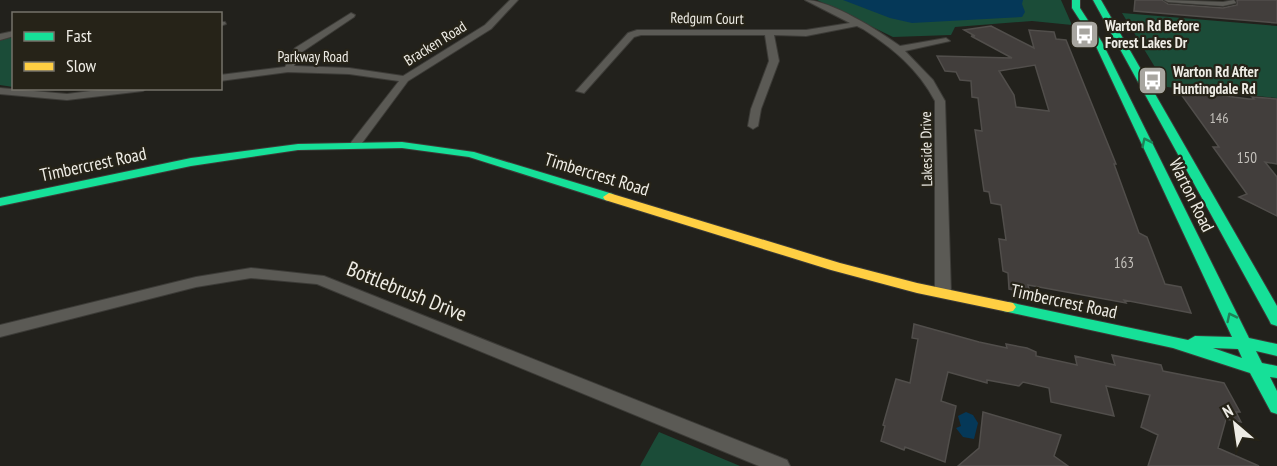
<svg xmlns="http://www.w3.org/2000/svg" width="1277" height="466" font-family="'PT Sans Narrow',sans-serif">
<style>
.green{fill:#1b4c38}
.water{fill:#053858}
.building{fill:#423e3c;stroke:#514e4b;stroke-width:1.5;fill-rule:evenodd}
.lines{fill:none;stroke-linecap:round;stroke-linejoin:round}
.street-casing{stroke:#3c3b37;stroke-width:2}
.fast-casing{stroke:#3c3b37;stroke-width:2}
.slow-casing{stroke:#3c3b37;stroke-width:2}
.street{fill:#5b5a55;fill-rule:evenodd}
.fast{fill:#16e098;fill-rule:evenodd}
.slow{fill:#ffcf43;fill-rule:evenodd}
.oneway{stroke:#1e8258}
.labels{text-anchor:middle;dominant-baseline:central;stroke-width:4.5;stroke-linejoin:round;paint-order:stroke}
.far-number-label{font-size:14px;fill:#c3c0bb}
.far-street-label{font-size:15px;fill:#eeece5;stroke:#262318}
.far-poi-label{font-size:15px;font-weight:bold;fill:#eeece5;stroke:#262318;text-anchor:start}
.number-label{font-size:15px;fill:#c3c0bb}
.street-label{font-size:18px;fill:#eeece5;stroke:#262318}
.near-street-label{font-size:21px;fill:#eeece5;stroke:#262318}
</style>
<rect width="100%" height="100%" fill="#22211c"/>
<path class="green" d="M817,0H1061L1072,25L1032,21L955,27L951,35L893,37Z
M1122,13L1277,26V98L1167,87Z
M13,35V87L0,85V38Z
M659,432L740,466H640Z"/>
<path class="water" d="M843,0H1023L1022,4L1025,12L1022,17L912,23L890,18Z
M966,412L973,415L978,423L974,439L963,437L956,428L961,426L958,416Z"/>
<path class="building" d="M1135,0H1162L1168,4L1223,8L1237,5V0H1277V23L1134,11Z
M991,26L1034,48L1029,30L1054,32L1056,39L1066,40L1116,164H1114L1139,233L1147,237L1165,284L1181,287L1191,313L1124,300L1126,303L1028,285L1030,293L1009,289L1008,273L1003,271L999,239L1006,240L1001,205L991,203L989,192L984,191L975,130L982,131L978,98L972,97L971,81L960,80L956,72L945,71L937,56L1012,58L971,36H975L964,30ZM1035,65L1049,111L1016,107L1014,95L999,71Z
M1178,90L1249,99H1254L1252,97L1277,99V164L1265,162L1277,177V216L1239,197L1247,194L1213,147H1219Z
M914,324L979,342L1007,348L1006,344L1027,348L1036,352V356L1077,365L1075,356L1115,365L1112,355L1161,365L1163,371L1224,383L1240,412H1236L1241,422L1226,419L1218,448L1259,466H1148L1158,435L1141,427L1150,395L1106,386L1114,416L1051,402L1049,388L1023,382L1019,386L987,380V383L948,372L941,401L956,406L945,462L905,447L904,450L881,441L885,426L883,425L896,379L910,383L918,339L912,338Z
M983,412L1061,435L1054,456L1068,466H958L979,448Z"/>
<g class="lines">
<defs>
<path id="street" d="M510,0H518L491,29L408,81L359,147H351L349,145L399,81L349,74L288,72L220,81V75L285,67L295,48L351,13L355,15L354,17L302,52L294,66L349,68L403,76L485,25Z
M805,0C831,0 879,31 900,46L946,38L950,41L905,51L933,80L945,101L951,293L948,297H938L935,293V101C918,69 894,49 863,29L857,26L806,36L774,35L779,61L761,109L758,126L753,129L748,126L751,109L769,61L765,35H641L634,37L584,93L576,91L628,33L637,30H806L850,23Z
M1164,0L1223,2L1234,0L1236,3L1223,6L1168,2Z
M220,22H225L226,24L220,26Z
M14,31V36L0,40V34Z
M0,88L67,94L114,88H148L143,91L67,100L0,94Z
M251,268L324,276L787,460L790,466H759L317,284L251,278L196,287L0,337V325L196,277Z"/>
<path id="fast" d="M1072,0H1080V8L1102,42L1249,338L1277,344V356L1256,351L1262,363L1277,366V378L1270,377L1277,391V414L1271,412L1250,373L1173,348L1008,312L1003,311L1000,307L1003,303L1008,302L1188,340L1195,336L1232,337L1094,42L1072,8ZM1213,348L1238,349L1242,358Z
M1093,0H1101L1277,306V326L1271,324L1269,320Z
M402,142L474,152L613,194L615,197L609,201L605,200L469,157L402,148L298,150L191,166L0,206V198L191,158L298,144Z"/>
<path id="slow" d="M609,193L840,263L917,283L1008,302L1013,303L1016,307L1013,311L1008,312L917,293L831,270L605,200L603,197Z"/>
</defs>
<use href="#street" class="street-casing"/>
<use href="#fast" class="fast-casing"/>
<use href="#slow" class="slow-casing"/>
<use href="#street" class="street"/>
<use href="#fast" class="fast"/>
<use href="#slow" class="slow"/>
</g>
<defs><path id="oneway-chevron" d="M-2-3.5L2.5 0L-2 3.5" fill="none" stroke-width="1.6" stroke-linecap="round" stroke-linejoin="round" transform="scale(1.5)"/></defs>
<g class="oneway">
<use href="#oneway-chevron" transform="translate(1146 142) rotate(-116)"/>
<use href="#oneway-chevron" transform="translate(1231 317) rotate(-116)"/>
</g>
<defs>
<symbol id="bus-square" viewBox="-11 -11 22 22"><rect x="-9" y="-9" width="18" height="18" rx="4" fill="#a7a59f" stroke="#262318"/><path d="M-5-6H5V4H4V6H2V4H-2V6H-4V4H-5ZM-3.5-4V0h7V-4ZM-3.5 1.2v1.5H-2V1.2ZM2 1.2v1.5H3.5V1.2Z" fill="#fff"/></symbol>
</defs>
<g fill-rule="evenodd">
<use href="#bus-square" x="1068" y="18" width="33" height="33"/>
<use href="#bus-square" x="1136" y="64" width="33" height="33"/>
</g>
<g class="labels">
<g class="far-number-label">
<text x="1219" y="118">146</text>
</g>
<g class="far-street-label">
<text transform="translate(707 18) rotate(1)">Redgum Court</text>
<text transform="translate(435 43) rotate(-32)">Bracken Road</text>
<text x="313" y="56">Parkway Road</text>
<text transform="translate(926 149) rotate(-91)">Lakeside Drive</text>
</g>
<g class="far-poi-label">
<text x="1105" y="25">Warton Rd Before<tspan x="1105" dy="17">Forest Lakes Dr</tspan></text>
<text x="1173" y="71">Warton Rd After<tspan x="1173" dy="17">Huntingdale Rd</tspan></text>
</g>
<g class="number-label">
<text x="1247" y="157">150</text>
<text x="1124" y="262">163</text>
</g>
<g class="street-label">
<text transform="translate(93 164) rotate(-12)">Timbercrest Road</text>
<text transform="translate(597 174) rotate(17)">Timbercrest Road</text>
<text transform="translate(1192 195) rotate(64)">Warton Road</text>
<text transform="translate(1064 301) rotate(12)">Timbercrest Road</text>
</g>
<g class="near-street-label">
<text transform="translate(407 291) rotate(22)">Bottlebrush Drive</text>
</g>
</g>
<rect x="12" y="12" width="210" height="78" fill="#262318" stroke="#76736a" stroke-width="1.5"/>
<rect x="24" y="32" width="30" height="9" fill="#16e098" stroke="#76736a" stroke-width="1.5"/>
<text x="66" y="42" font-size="18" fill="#eeece5">Fast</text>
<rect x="24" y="62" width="30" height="9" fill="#ffcf43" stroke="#76736a" stroke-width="1.5"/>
<text x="66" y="72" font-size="18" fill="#eeece5">Slow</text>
<g transform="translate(1235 424) rotate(331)" stroke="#262318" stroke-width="4.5" paint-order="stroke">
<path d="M0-4.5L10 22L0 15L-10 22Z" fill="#eeece5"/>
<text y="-9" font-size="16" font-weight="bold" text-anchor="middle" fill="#eeece5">N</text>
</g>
</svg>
